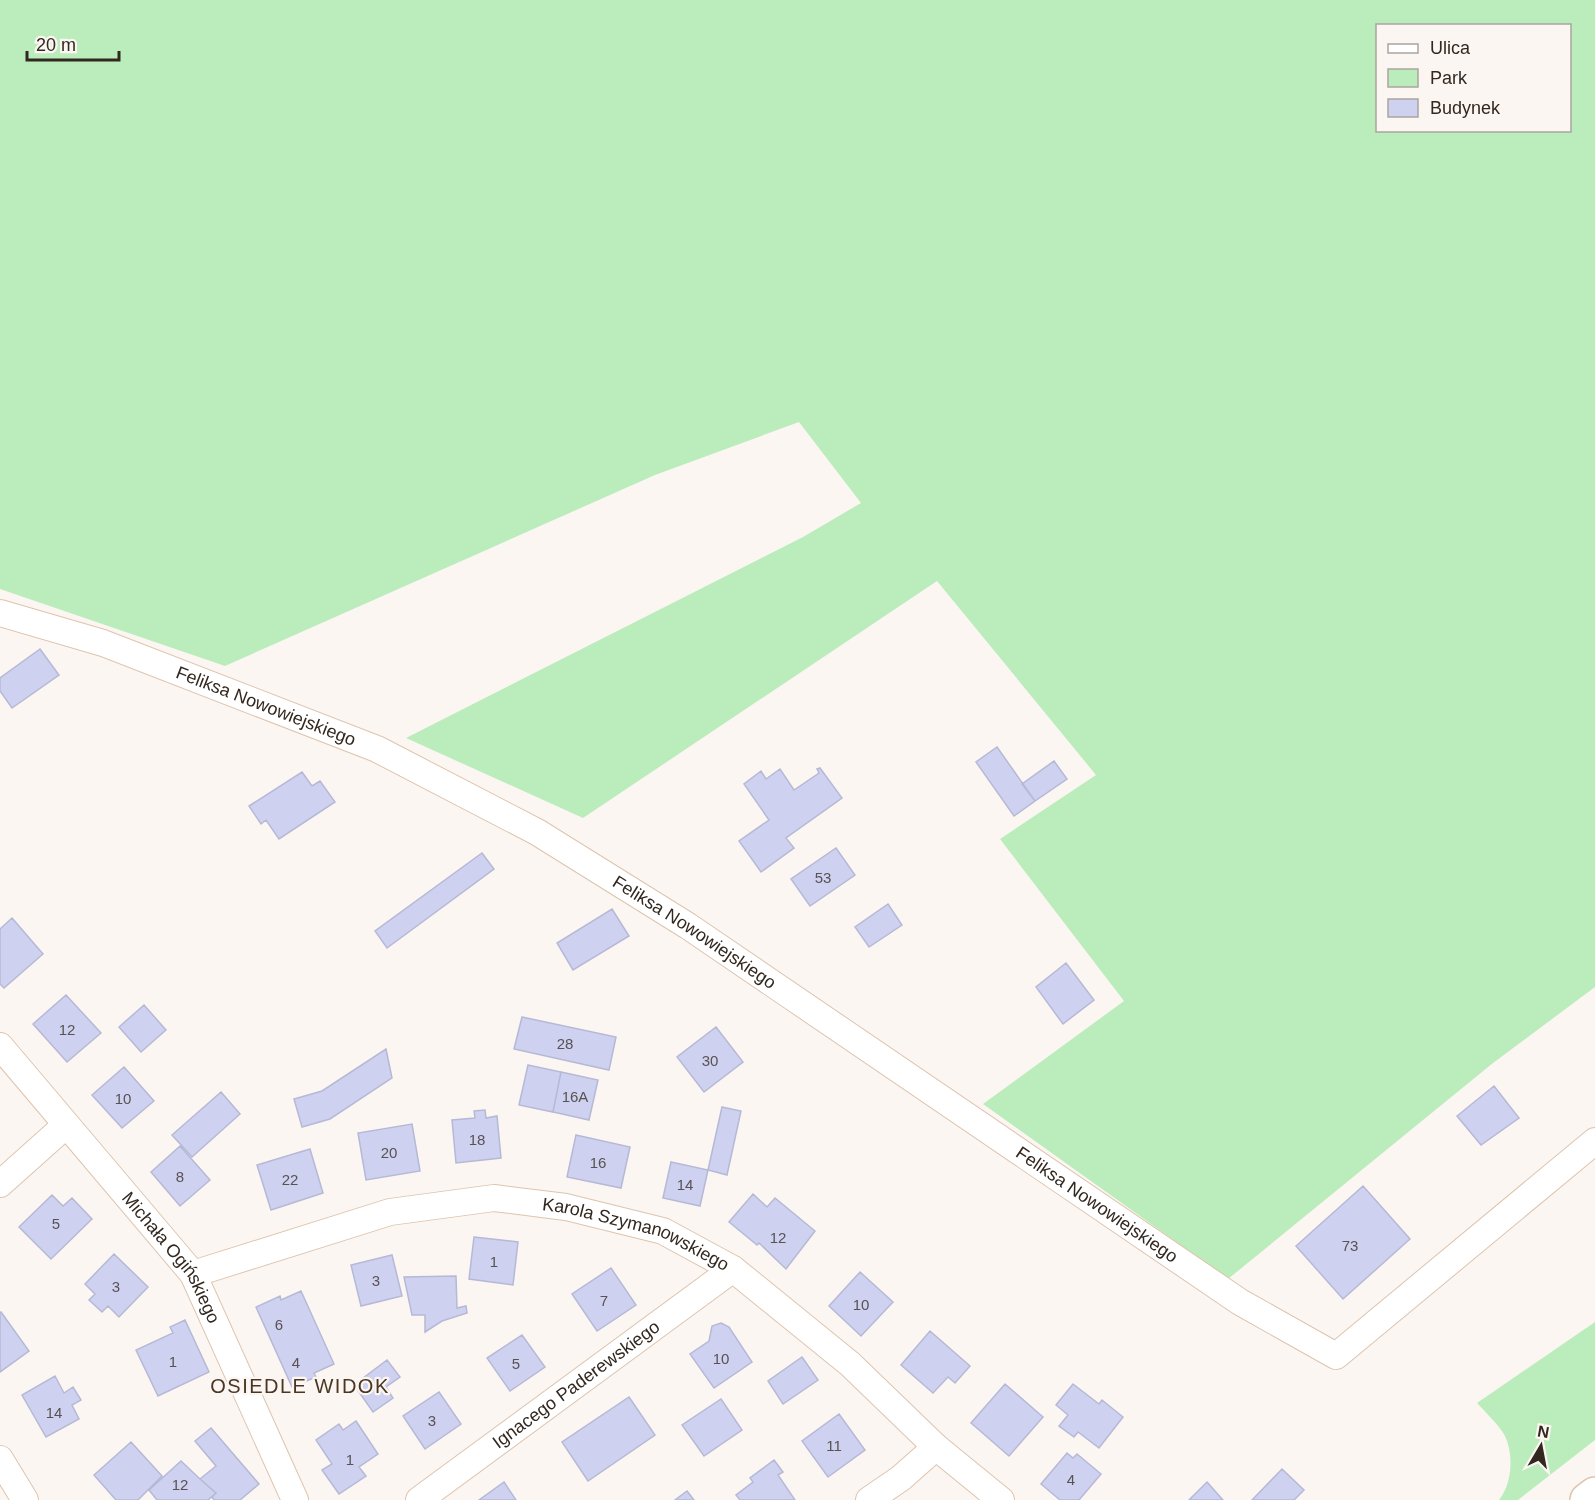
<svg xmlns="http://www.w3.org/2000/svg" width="1595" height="1500" font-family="Arial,sans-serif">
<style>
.green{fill:#bbecbb;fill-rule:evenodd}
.building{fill:#ced1ef;stroke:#b6b9d6;stroke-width:1.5}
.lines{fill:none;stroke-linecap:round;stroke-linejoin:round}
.minor-casing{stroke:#dec4ae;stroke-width:28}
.secondary-casing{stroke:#dec4ae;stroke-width:36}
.minor{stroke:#fff;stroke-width:26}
.secondary{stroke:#fff;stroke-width:33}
.labels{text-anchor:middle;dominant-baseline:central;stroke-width:4.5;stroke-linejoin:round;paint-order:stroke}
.number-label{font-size:15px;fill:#595254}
.street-label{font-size:18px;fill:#322820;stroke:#fcf6f2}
.neighbourhood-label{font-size:20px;letter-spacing:1.5px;fill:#4a3623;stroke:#fcf6f2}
</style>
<rect width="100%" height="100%" fill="#fcf6f2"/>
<path class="green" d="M0,0H1595V987L1493,1063L1228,1279L983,1104L1124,1001L1000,839L1096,775L937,581L583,818L406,738L803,537L861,503L799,422L655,475L225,666L0,589ZM1378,26H1570V130H1378Z
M1595,1322V1440L1518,1500H1499C1512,1484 1514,1455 1505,1436C1499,1425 1486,1413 1477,1403Z"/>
<path class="building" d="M40,649L59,675L12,708L0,691V678Z
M997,747L1035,801L1014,816L976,762Z
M1054,761L1067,779L1035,801L1022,784Z
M820,768L842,798L786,838L794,848L761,872L739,841L769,820L744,784L761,771L766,779L780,769L794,790L819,773L817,769Z
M302,772L312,786L320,781L335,802L279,839L266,820L261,824L249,806Z
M836,848L855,875L810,906L791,879Z
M482,853L494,869L387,948L375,931Z
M888,904L902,925L869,947L855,927Z
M612,909L629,936L573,970L557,943Z
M12,918L43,954L4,988L0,984V929Z
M1066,963L1094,1000L1063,1024L1036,987Z
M66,995L101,1033L67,1062L33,1024Z
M144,1005L166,1030L141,1052L119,1027Z
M522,1017L616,1037L609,1070L514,1049Z
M716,1027L743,1062L704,1092L677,1057Z
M386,1049L392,1078L330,1119L302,1127L294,1099L322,1091Z
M528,1065L561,1072L553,1112L519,1105Z
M124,1067L154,1101L122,1128L92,1095Z
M561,1072L598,1080L589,1120L553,1112Z
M1494,1086L1519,1118L1481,1145L1457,1116Z
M221,1092L240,1114L192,1157L172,1135Z
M722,1107L741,1111L727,1175L708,1170Z
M485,1110L486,1118L497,1116L501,1158L456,1163L452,1120L475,1118L474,1111Z
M412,1124L420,1171L366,1180L358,1133Z
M576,1135L630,1147L621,1188L567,1177Z
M180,1146L210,1180L180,1206L151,1172Z
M310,1149L323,1193L271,1210L257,1165Z
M671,1162L708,1170L700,1206L663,1198Z
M1363,1186L1410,1239L1343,1299L1296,1246Z
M753,1194L767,1207L775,1198L815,1231L786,1269L759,1243L757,1245L729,1222Z
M52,1195L63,1206L72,1198L92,1219L51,1259L19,1227Z
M474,1237L518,1242L513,1285L469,1279Z
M114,1254L148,1287L119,1317L108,1306L102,1312L89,1300L95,1294L85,1284Z
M392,1255L402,1296L361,1306L351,1265Z
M611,1268L636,1305L597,1331L572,1294Z
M860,1272L893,1302L861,1336L829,1306Z
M456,1276L457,1308L466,1306L467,1313L442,1321L425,1332V1315H412L404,1277Z
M301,1291L334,1364L314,1373L316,1377L292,1387L256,1307L280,1296L281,1300Z
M1,1312L29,1351L0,1372V1313Z
M185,1320L209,1372L158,1396L136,1350L173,1333L170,1327Z
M721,1323L729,1327L752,1362L714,1388L690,1354L709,1341L712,1326Z
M930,1331L970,1366L955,1383L948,1377L933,1393L901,1365Z
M522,1335L545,1367L510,1391L487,1358Z
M802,1357L818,1380L783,1404L768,1381Z
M387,1360L400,1377L386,1387L393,1398L373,1412L354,1385Z
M55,1376L64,1393L73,1387L81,1400L72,1405L79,1419L46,1437L22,1395Z
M1005,1384L1043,1417L1009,1456L971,1423Z
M1073,1384L1099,1404L1102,1400L1123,1417L1099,1448L1078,1432L1074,1437L1059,1426L1068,1415L1056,1405Z
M439,1392L461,1424L425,1449L403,1416Z
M629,1397L655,1435L588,1481L562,1442Z
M721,1399L742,1430L704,1456L682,1425Z
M839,1414L865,1450L828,1477L802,1441Z
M356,1421L378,1454L359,1467L366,1476L339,1494L322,1470L332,1464L316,1440L339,1424L343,1430Z
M211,1428L259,1484L240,1500H214L212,1497L216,1493L200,1479L216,1466L195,1441Z
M131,1442L162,1476L138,1500H116L94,1475Z
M1067,1453L1073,1458L1077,1454L1101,1474L1079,1500H1060L1041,1484Z
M774,1460L783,1472L778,1475L795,1500H740L736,1495L753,1482L750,1478Z
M181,1461L200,1479L216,1493L208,1500H157L149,1490Z
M1282,1469L1304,1490L1294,1500H1252Z
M504,1482L516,1500H479Z
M1207,1482L1223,1500H1189Z
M687,1491L694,1500H675Z"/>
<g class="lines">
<defs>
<g id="minor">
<path id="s1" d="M0,613L103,643L377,749L537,832L688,926L1240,1302L1336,1356L1595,1141"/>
<path id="s2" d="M0,1046L193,1274L295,1500"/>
<path d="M0,1184L66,1125"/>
<path id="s3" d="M193,1274L390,1212L494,1198L566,1207L663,1231L733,1269L850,1364L936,1447L1001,1500"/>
<path d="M0,1459L25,1500"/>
<path id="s4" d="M419,1500L733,1269"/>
<path d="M869,1500L901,1478L936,1447"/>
</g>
<path id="secondary" d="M1587,1500L1595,1494"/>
</defs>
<use href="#minor" class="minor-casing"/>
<use href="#secondary" class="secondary-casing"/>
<use href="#minor" class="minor"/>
<use href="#secondary" class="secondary"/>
</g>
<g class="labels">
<g class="number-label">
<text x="823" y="877">53</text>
<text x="67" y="1029">12</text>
<text x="565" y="1043">28</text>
<text x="710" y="1060">30</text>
<text x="575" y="1096">16A</text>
<text x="123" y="1098">10</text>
<text x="477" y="1139">18</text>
<text x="389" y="1152">20</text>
<text x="598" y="1162">16</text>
<text x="180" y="1176">8</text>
<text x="290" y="1179">22</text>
<text x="685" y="1184">14</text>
<text x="56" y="1223">5</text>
<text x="778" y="1237">12</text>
<text x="1350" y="1245">73</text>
<text x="494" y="1261">1</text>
<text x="376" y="1280">3</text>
<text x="116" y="1286">3</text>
<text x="604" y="1300">7</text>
<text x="861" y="1304">10</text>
<text x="279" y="1324">6</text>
<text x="721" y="1358">10</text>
<text x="173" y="1361">1</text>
<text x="296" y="1362">4</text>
<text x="516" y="1363">5</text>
<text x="54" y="1412">14</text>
<text x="432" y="1420">3</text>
<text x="834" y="1445">11</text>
<text x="350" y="1459">1</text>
<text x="1071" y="1479">4</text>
<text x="180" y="1484">12</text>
</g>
<g class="street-label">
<text stroke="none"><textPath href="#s1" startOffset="282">Feliksa Nowowiejskiego</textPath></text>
<text stroke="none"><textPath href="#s1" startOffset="768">Feliksa Nowowiejskiego</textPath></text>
<text stroke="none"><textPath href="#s1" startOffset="1254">Feliksa Nowowiejskiego</textPath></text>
<text stroke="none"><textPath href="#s3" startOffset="459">Karola Szymanowskiego</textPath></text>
<text stroke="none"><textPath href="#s2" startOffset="273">Michała Ogińskiego</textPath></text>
<text stroke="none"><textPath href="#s4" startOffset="195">Ignacego Paderewskiego</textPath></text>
</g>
<g class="neighbourhood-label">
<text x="300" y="1386">OSIEDLE WIDOK</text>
</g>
</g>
<rect x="1376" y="24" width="195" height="108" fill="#fcf6f2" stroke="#aba49e" stroke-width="1.5"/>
<rect x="1388" y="44" width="30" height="9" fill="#ffffff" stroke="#aba49e" stroke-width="1.5"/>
<text x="1430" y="54" font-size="18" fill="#322820">Ulica</text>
<rect x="1388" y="69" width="30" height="18" fill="#bbecbb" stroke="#aba49e" stroke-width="1.5"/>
<text x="1430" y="84" font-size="18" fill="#322820">Park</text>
<rect x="1388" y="99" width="30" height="18" fill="#ced1ef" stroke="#aba49e" stroke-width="1.5"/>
<text x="1430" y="114" font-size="18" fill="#322820">Budynek</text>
<g transform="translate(1541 1446) rotate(10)" stroke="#fcf6f2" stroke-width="4.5" paint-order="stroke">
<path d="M0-4.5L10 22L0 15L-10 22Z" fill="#322820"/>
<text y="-9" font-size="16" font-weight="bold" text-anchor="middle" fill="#322820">N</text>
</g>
<path d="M27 51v9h92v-9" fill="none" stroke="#322820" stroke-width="3"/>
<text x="36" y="51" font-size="18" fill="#322820" stroke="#fcf6f2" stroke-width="4.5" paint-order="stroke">20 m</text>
</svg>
